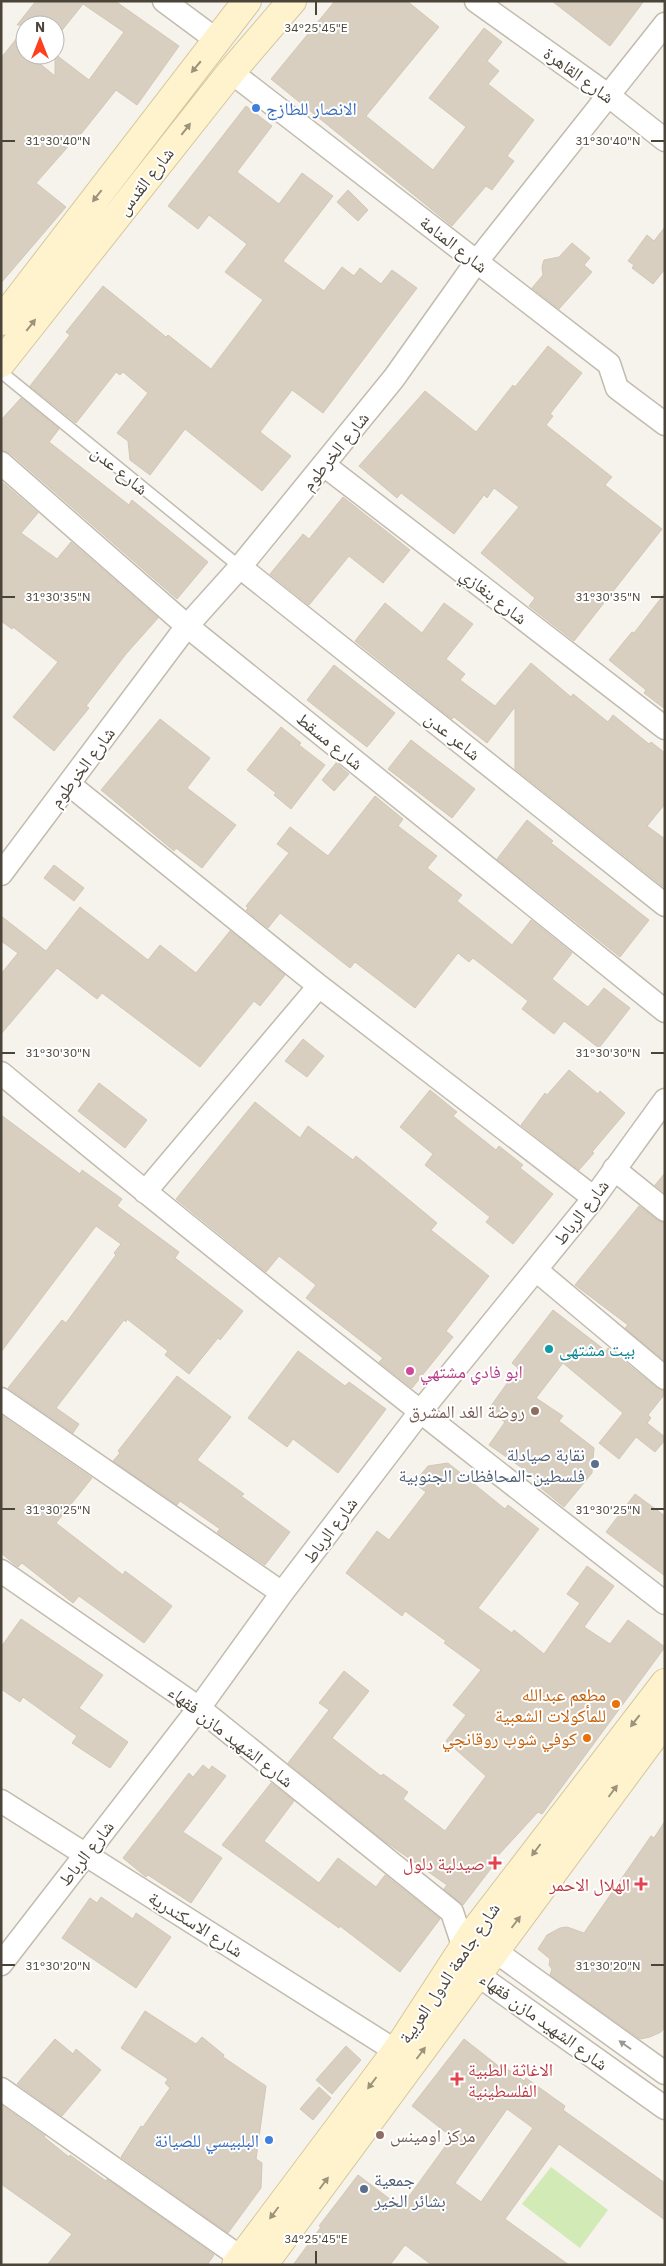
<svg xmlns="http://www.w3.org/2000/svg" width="666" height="2266" font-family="'IBM Plex Sans','Noto Naskh Arabic',sans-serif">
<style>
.green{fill:#d2eab5}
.building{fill:#d8cfc1;stroke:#d3c7b4;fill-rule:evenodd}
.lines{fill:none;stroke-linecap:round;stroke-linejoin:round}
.lane-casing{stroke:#c2bbae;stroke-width:14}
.street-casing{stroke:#c2bbae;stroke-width:25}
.secondary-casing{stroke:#d6c79b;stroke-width:30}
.lane{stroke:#fff;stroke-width:11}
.street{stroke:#fff;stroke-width:22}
.secondary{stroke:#fff3cd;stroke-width:28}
.oneway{fill:#9c937c}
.oneway2{fill:#9c9892}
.ticks{fill:none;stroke:#4b4439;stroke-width:2}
.shop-dot{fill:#3f7fe0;stroke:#fff;stroke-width:2}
.culture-dot{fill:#0f9aa8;stroke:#fff;stroke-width:2}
.hotel-dot{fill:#d1479c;stroke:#fff;stroke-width:2}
.education-dot{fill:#8d6e63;stroke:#fff;stroke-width:2}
.service-dot{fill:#5c6f8a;stroke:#fff;stroke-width:2}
.food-dot{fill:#e8710a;stroke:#fff;stroke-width:2}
.health-dot{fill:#e0444e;stroke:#fff;stroke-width:2}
.labels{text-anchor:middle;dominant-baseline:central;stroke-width:4;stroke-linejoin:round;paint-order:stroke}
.street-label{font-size:18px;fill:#4b4439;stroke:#fff}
.shop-label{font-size:18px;fill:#366cbe;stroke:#fff;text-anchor:start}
.culture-label{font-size:18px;fill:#0d838f;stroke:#fff;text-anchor:start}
.hotel-label{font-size:18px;fill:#b23c85;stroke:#fff;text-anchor:start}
.education-label{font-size:18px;fill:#785e54;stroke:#fff;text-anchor:end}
.service-label{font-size:18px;fill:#4e5e75;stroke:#fff;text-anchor:end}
.food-label{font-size:18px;fill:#c56008;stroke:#fff;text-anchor:end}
.health-label{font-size:18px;fill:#be3a42;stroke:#fff;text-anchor:end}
.ticks-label{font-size:12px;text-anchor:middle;fill:#4b4439;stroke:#fff;stroke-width:4;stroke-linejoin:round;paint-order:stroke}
</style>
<rect width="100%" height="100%" fill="#f6f3ec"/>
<path class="green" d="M551,2167L608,2210L580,2248L522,2204Z"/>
<path class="building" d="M36,1H115L179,46L137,105L116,90L81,134L80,133L36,183L66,207L1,283V58L25,28V55H29L55,76V54L89,80L124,32L83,4L55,39V25H17Z
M335,1H407L439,27L366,116L433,170L466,127L429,98L484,28L502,42L487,61L499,71L488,84L534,120L507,156L514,161L492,190L486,186L452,226L271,79Z
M552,1H644L610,46Z
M246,106L272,126L237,172L279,204L302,173L333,196L283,261L324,291L342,267L354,276L360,268L381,284L392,270L417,288L323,413L292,390L260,432L291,456L262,491L185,429L150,475L130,460L128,441L117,433L148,393L123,372L120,375L116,372L76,423L30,386L70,335L66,332L103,286L166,337L168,335L211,369L263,300L225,272L247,244L209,215L198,229L168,206Z
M348,190L368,210L358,221L337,202Z
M665,227V269L653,284L632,268L634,265L628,261L647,235L654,241Z
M572,243L590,258L584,265L592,272L559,309L532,288L543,275L542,267L544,260L559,257Z
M548,346L582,373L550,414L553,416L546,425L612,477L605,485L662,529L574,641L529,606L535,598L481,553L519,507L494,488L487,498L484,495L454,534L401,493L397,498L359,466L425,391L476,432L513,385L515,387Z
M21,398L59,429L49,442L129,505L132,500L208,562L177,599L10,453L1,450V420Z
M1,481L38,513L21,533L57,559L71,542L158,618L126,654L86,706L89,708L54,751L13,717L58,662L13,627L12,629L1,621Z
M343,497L410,550L383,583L349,556L309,605L270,574L303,534L309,539Z
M665,593V709L644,693L646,690L609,660L632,632L634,633Z
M385,603L422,633L444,603L473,624L446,659L465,674L460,680L495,706L531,663L571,697L573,694L608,722L613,715L649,744L651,742L665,753V804L647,826L665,839V888L515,769V707L487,743L454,717L452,719L355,641Z
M334,665L395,713L367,747L307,700Z
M160,719L210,758L187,788L236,825L202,868L176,848L174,851L101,790Z
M281,727L301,743L299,745L325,765L291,809L274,795L276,793L247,770Z
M411,740L475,789L452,818L388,769Z
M336,763L349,774L334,791L322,780Z
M375,796L403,819L398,826L437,856L427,868L462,895L457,901L512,945L531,920L572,953L552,979L588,1007L604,988L630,1008L599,1048L564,1021L554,1034L522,1009L528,1001L473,958L469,962L458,953L415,1008L355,962L350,968L280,913L268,928L246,910L248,908L246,906L289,853L277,844L290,827L328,856Z
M527,820L553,841L551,843L649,920L620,957L497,859Z
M54,865L84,888L74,901L44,878Z
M80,907L148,960L160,945L196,973L230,931L285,975L260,1006L254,1001L200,1067L102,993L97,999L57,968L1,1034V974L18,953L1,941V916L46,951Z
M303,1039L324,1056L307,1077L285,1061Z
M569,1070L598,1094L600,1091L625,1113L592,1152L594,1153L579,1170L521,1125L545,1093L547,1095Z
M99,1083L147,1120L125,1148L78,1111Z
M430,1090L457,1112L453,1116L496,1150L499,1146L523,1165L520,1168L553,1194L513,1244L486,1222L490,1217L425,1165L433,1154L400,1127Z
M255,1102L300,1138L308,1126L353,1160L356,1156L437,1223L431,1230L489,1276L446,1331L453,1337L412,1388L379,1362L383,1358L306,1298L316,1285L279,1256L266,1272L176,1199Z
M1,1115L80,1174L82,1170L122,1199L117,1206L179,1252L175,1258L243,1311L220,1340L218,1338L189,1374L165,1355L168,1351L127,1319L126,1322L124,1320L56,1408L79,1424L73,1433L8,1388L62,1320L66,1323L116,1255L114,1253L121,1244L96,1226L1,1352Z
M665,1173V1193L655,1185Z
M639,1206L657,1220L665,1223V1361L625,1328L628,1325L575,1285Z
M553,1310L606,1351L608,1348L657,1388L665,1391V1394L648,1415L651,1418L647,1423L665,1437V1440L655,1452L636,1437L619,1459L599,1443L623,1413L563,1363L536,1398L563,1416L559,1421L594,1448L592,1473L564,1507L536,1484L535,1477L489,1445L505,1422L488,1410L518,1368L512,1363Z
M298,1351L345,1386L349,1382L386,1409L338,1473L293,1439L287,1447L248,1418Z
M177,1376L231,1417L197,1460L244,1494L241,1496L290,1532L265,1565L217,1532L220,1529L180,1501L177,1505L113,1461L120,1453L118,1451Z
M1,1415L92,1478L56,1523L123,1575L125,1571L172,1606L144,1643L79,1596L73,1603L22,1563L18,1567L1,1553Z
M448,1463L505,1509L508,1505L539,1529L478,1608L512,1633L514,1630L544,1654L580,1603L567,1594L587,1566L614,1586L584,1627L610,1644L628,1620L665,1647L542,1814L538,1812L493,1861L496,1862L463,1905L444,1889L447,1885L383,1840L288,1763L329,1710L319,1703L344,1671L369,1691L332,1738L381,1776L383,1774L408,1792L403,1799L445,1831L486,1776L446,1741L466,1715L453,1705L481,1670L444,1643L446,1641L405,1611L402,1616L346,1573L377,1531L389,1540L426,1492L414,1483L428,1466Z
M635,1494L665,1516V1576L606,1532Z
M21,1619L103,1675L79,1708L128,1742L110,1768L72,1743L77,1736L23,1697L20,1702L1,1689V1647Z
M203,1765L209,1770L212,1766L226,1776L183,1832L222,1858L191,1903L148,1875L146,1877L123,1858L189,1773L193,1777Z
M271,1783L294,1801L264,1841L319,1883L338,1858L376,1887L385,1875L440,1919L400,1972L340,1926L339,1928L222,1845Z
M665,1821V2027L661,2032L650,2037L640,2039L550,1975L552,1969L549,1965L550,1959L538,1949L547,1935L560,1928L567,1927L584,1933L651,1836L654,1838Z
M101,1897L133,1919L136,1913L171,1937L136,1988L62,1938L90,1898L97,1903Z
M145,2011L196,2044L202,2037L224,2055L223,2057L266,2086L256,2159L262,2163L261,2188L228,2233L121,2157L141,2126L143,2127L170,2088L165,2083L168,2079L121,2048Z
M55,2039L73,2054L76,2049L101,2070L62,2116L17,2084Z
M464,2039L501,2068L503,2066L524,2081L526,2078L565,2106L563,2110L665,2183V2220L559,2144L505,2219L569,2265H432L405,2245L390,2265H293L321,2227L319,2226L358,2175L399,2206L401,2204L402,2206L452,2137L412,2106ZM507,2109L533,2128L481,2202L455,2183Z
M346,2046L361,2060L332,2094L316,2080Z
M319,2087L331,2098L313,2120L300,2109Z
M1,2105L45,2136L44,2137L69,2157L70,2155L106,2181L107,2179L213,2254L214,2255L207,2265H47L72,2234L1,2184Z"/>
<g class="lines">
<defs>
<path id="lane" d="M1,372L240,567"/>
<path id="street" d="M164,1L218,41
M476,1L609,96L665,140
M231,72L609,364L617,388L665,424
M1,463L187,626L665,1011
M324,465L665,728
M240,567L665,905
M70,785L319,986L594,1198
M1,874L187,626L240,567L394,378L477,261L665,24
M1,1073C219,1254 441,1429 665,1603
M614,1169L665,1210
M145,1192L319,986
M536,1270L665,1378
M1,1399L282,1593
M1,1571L199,1708L452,1912L466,1954L478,1975L665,2108
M1,1801L391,2048
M481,1941L665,2073
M1,1964L199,1708L282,1593L420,1412L594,1198L665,1100
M1,2089L240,2257"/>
<path id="secondary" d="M1,321L247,1
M1,363L231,72L292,1
M236,2265L397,2050L473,1933L665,1683
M263,2265L665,1721"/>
</defs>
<use href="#lane" class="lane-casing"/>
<use href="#street" class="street-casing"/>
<use href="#secondary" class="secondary-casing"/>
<use href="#lane" class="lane"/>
<use href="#street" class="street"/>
<use href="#secondary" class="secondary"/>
</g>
<defs><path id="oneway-solid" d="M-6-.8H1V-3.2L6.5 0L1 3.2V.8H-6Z" transform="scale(1.25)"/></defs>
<g class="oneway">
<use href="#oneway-solid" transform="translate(196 67) rotate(130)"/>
<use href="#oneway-solid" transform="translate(186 129) rotate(-52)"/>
<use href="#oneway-solid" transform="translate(97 196) rotate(128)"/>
<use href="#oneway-solid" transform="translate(31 325) rotate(-52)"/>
<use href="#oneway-solid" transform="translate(635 1721) rotate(128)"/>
<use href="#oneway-solid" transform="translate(613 1791) rotate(-53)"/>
<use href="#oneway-solid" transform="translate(536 1850) rotate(127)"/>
<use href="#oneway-solid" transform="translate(516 1922) rotate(-53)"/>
<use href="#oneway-solid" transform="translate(421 2053) rotate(-53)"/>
<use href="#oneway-solid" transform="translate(372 2083) rotate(127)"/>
<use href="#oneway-solid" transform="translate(324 2183) rotate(-53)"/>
<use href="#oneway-solid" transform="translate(274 2213) rotate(127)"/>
</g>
<use class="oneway2" href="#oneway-solid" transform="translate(625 2045) rotate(-145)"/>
<path class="ticks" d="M316,2V15M2,141H15M651,141H664M2,597H15M651,597H664M2,1053H15M651,1053H664M2,1509H15M651,1509H664M2,1965H15M651,1965H664M316,2251V2264"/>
<g class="shop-dot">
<circle cx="256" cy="108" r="5"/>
<circle cx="269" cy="2140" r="5"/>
</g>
<circle class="culture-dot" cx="549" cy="1349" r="5"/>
<circle class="hotel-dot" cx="410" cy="1371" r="5"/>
<g class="education-dot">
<circle cx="535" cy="1411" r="5"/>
<circle cx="380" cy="2135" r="5"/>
</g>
<g class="service-dot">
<circle cx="595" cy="1464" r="5"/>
<circle cx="364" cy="2189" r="5"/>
</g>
<g class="food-dot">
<circle cx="616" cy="1704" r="5"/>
<circle cx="587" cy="1738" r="5"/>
</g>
<g class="health-dot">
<path d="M492.5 1855.5h5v5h5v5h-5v5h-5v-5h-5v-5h5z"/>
<path d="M638.5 1876.5h5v5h5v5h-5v5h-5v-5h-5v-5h5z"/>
<path d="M454.5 2071.5h5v5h5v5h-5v5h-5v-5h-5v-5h5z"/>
</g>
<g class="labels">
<g class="street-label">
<text transform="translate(579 75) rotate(36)">شارع القاهرة</text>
<text transform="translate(145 181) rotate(-52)">شارع القدس</text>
<text transform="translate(454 244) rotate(38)">شارع المنامة</text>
<text transform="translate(335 451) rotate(-51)">شارع الخرطوم</text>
<text transform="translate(120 470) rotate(39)">شارع عدن</text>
<text transform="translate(494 596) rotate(38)">شارع بنغازي</text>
<text transform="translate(453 736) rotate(39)">شاعر عدن</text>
<text transform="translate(330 741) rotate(39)">شارع مسقط</text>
<text transform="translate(82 767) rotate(-53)">شارع الخرطوم</text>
<text transform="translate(581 1212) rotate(-52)">شارع الرباط</text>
<text transform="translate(330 1530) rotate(-53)">شارع الرباط</text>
<text transform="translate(231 1736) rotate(38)">شارع الشهيد مازن فقهاء</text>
<text transform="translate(86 1853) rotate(-52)">شارع الرباط</text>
<text transform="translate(196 1924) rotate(32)">شارع الاسكندرية</text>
<text transform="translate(449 1973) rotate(-56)">شارع جامعة الدول العربية</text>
<text transform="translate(544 2021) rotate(36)">شارع الشهيد مازن فقهاء</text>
</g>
<g class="shop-label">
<text x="266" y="108">الانصار للطازج</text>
<text x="259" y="2140" text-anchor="end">البلبيسي للصيانة</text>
</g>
<g class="culture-label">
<text x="559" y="1349">بيت مشتهى</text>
</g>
<g class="hotel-label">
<text x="420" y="1371">ابو فادي مشتهي</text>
</g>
<g class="education-label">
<text x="525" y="1411">روضة الغد المشرق</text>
<text x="390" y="2135" text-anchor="start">مركز اومينس</text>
</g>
<g class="service-label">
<text x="585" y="1454">نقابة صيادلة<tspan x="585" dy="21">فلسطين-المحافظات الجنوبية</tspan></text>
<text x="374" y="2179" text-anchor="start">جمعية<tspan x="374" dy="21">بشائر الخير</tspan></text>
</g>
<g class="food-label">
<text x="606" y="1694">مطعم عبدالله<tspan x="606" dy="21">للمأكولات الشعبية</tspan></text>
<text x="577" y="1738">كوفي شوب روقانجي</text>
</g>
<g class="health-label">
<text x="485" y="1863">صيدلية دلول</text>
<text x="630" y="1884">الهلال الاحمر</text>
<text x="468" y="2069" text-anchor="start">الاغاثة الطبية<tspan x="468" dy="21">الفلسطينية</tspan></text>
</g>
</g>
<g class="ticks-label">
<text x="316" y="32">34°25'45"E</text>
<text x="58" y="145">31°30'40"N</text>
<text x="608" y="145">31°30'40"N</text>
<text x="58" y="601">31°30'35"N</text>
<text x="608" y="601">31°30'35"N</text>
<text x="58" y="1057">31°30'30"N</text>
<text x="608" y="1057">31°30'30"N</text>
<text x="58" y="1514">31°30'25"N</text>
<text x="608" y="1514">31°30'25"N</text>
<text x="58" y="1970">31°30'20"N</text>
<text x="608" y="1970">31°30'20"N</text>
<text x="316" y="2243">34°25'45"E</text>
</g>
<rect width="666" height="2266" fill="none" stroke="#4b4439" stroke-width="5"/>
<g transform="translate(40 40)"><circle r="24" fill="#ffffff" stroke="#b7b4b0"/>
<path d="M0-4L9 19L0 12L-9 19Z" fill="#fc3f1d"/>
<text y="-8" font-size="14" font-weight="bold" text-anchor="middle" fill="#4b4439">N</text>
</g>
</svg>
